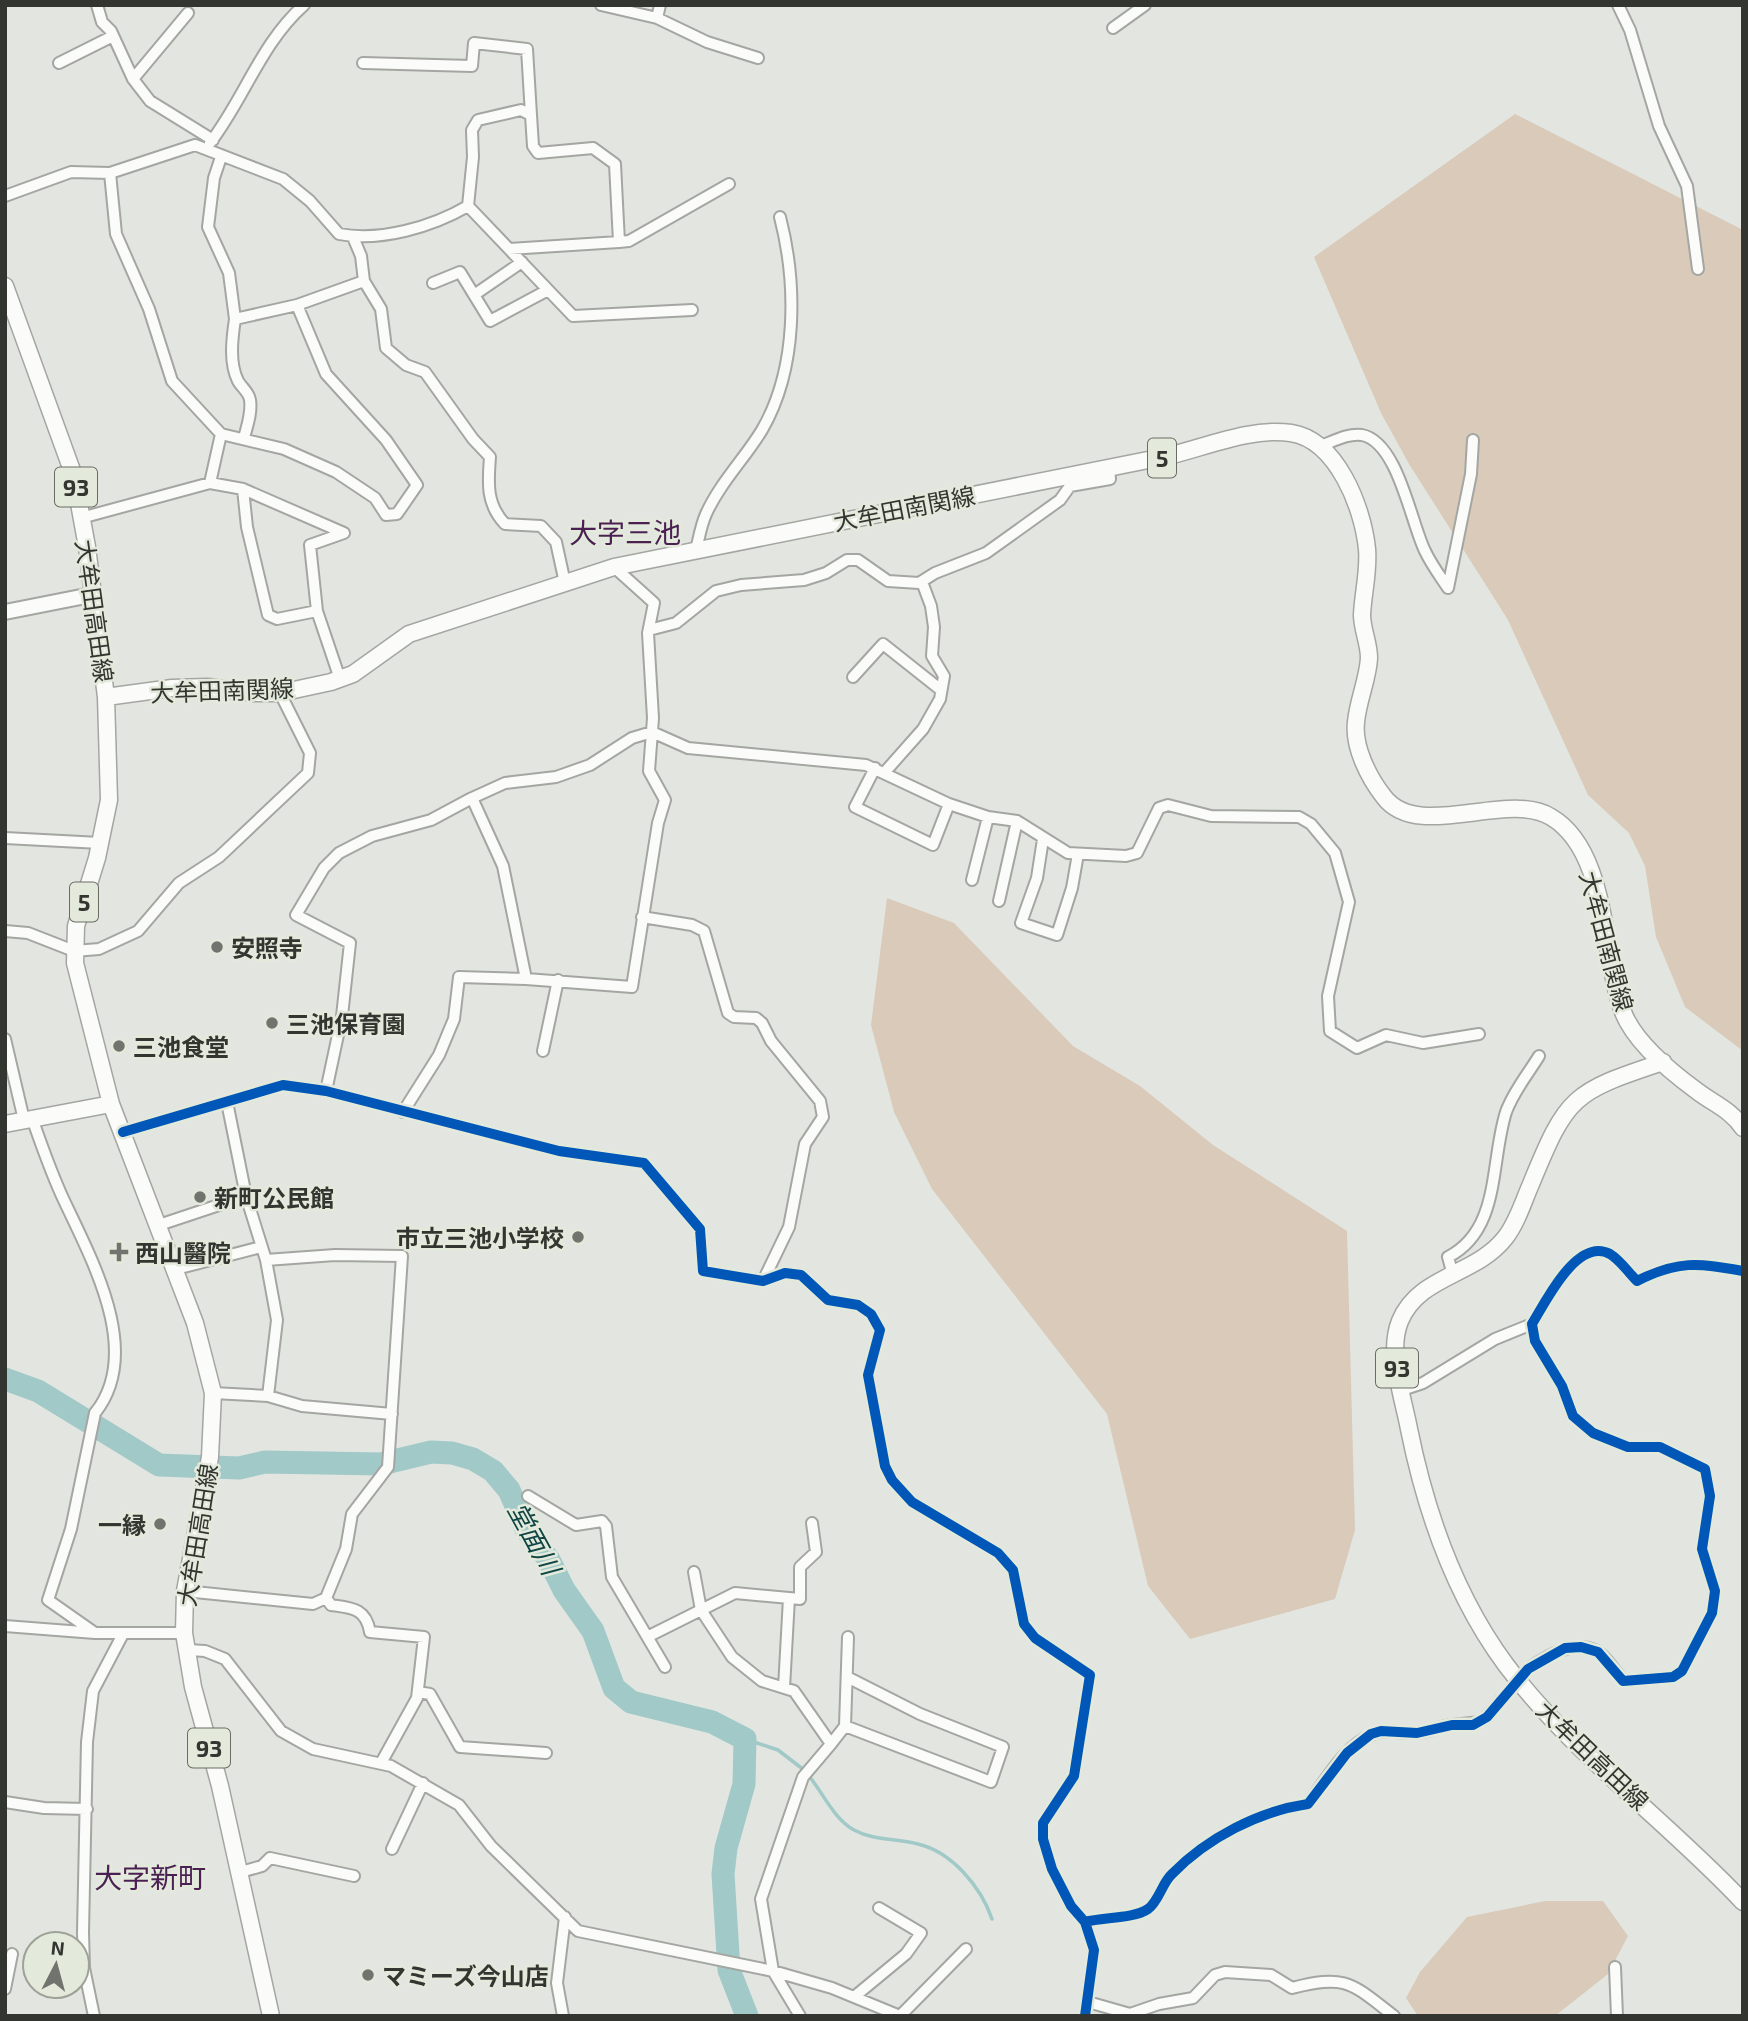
<svg xmlns="http://www.w3.org/2000/svg" width="1748" height="2021" font-family="'Exo 2','Noto Sans JP',sans-serif">
<style>
.green{fill:#d9caba}
.lines{fill:none;stroke-linecap:round;stroke-linejoin:round}
.stream{stroke:#a0c9c8;stroke-width:3.5}
.river{stroke:#a0c9c8;stroke-width:23}
.minor-tunnel{stroke:#c0c3bd;stroke-width:10;stroke-dasharray:10 5;stroke-linecap:butt}
.minor-casing{stroke:#a4a6a1;stroke-width:14}
.secondary-casing{stroke:#a4a6a1;stroke-width:18}
.primary-casing{stroke:#a4a6a1;stroke-width:19}
.minor{stroke:#fbfbfa;stroke-width:10}
.secondary{stroke:#fbfbfa;stroke-width:14}
.primary{stroke:#fbfbfa;stroke-width:16}
.cycleway-casing{stroke:#e3eadc;stroke-width:15}
.cycleway{stroke:#0057b8;stroke-width:10}
.poi-dot{fill:#71746e;stroke:#e3eadc;stroke-width:2.5}
.labels{text-anchor:middle;dominant-baseline:central;stroke-width:5;stroke-linejoin:round;paint-order:stroke}
.shield{fill:#e3eadc;stroke:#686c64;stroke-width:2}
.shield-label{font-size:23px;font-weight:bold;fill:#333630}
.street-label{font-size:24px;fill:#333630;stroke:#e3eadc}
.poi-label{font-size:24px;font-weight:bold;fill:#333630;stroke:#e3eadc;text-anchor:start}
.water-label{font-size:26px;font-style:italic;fill:#104545;stroke:#e3eadc}
.quarter-label{font-size:28px;fill:#4a1f52;stroke:#e3eadc}
</style>
<rect width="100%" height="100%" fill="#e3e6e0"/>
<path class="green" d="M1515,114L1743,230V1051L1685,1007L1656,937L1645,866L1629,833L1588,795L1508,620L1409,464L1381,413L1314,257Z
M887,898L954,923L1073,1046L1140,1086L1213,1145L1347,1231L1355,1530L1335,1599L1190,1639L1148,1586L1107,1414L932,1189L894,1112L871,1025Z
M1545,1901H1603L1628,1936L1608,1974L1555,2016H1418L1406,1998L1420,1972L1467,1917Z"/>
<g class="lines">
<path class="stream" d="M745,1739L778,1750L804,1770
M809,1776C823,1793 834,1819 854,1830C874,1841 896,1838 918,1844C952,1852 981,1887 992,1919"/>
<path class="river" d="M5,1379L38,1391L159,1465L239,1468L265,1462L381,1464L431,1452L452,1453L473,1459L493,1471L509,1490L526,1529L549,1560L564,1590L593,1631L614,1688L631,1702L712,1722L745,1739L744,1784L726,1848L723,1874L729,1970L747,2016"/>
<path class="minor-tunnel" d="M1501,1700L1522,1676"/>
<defs>
<path id="minor" d="M97,5L102,22L111,31L133,79L150,101L213,140
M601,5L657,18L660,5
M1618,5L1630,30L1659,126L1687,186L1698,269
M657,18L707,42L758,58
M1113,28L1145,5
M59,63L113,36
M363,63L472,66L474,43L527,49L531,115
M133,79L188,13
M210,143C244,99 261,43 304,5
M221,157L214,178L208,227L229,273L235,319L297,305
M110,173L116,234L149,309L172,381L221,434L284,449L336,472L375,498L386,515L397,514L417,485L386,440L326,374L297,305L364,281
M5,196L71,172L110,173L195,145L283,179L310,201L339,234C380,242 432,227 468,206L473,157L472,130L478,120L521,110L531,115L533,146L538,153L593,148L615,164L619,242L509,249
M468,206L573,316L692,310
M353,237L361,256L364,281L381,309L386,348L406,365L425,372L473,439L490,457C488,483 486,504 505,524L541,526L556,542L565,583
M619,242L629,241L729,184
M433,283L460,272L490,321L548,290
M474,295L522,262
M235,319C232,339 229,363 238,381C242,388 249,392 250,400C252,413 247,426 244,438
M221,434L210,483L243,489L247,527L268,615L277,619L317,611L340,679
M1321,446C1334,441 1348,433 1362,435C1398,442 1411,523 1425,551C1431,564 1440,576 1448,588L1471,474L1473,440
M243,489L344,533L310,545L317,611
M81,518L210,483
M696,550C699,538 701,525 706,514C720,483 745,458 762,430C798,368 797,283 780,217
M649,630L676,623L716,591L741,585L804,580L826,573L847,560H858L888,581L919,583L935,573L986,553L1060,500L1070,486L1110,479L1109,468
M853,677L883,644L941,690
M875,768L855,807L933,845L949,804
M884,773L923,729L940,699L944,676L932,656L934,627L931,606L922,582
M472,798L505,783L556,777L590,765L632,738L652,732L688,748L866,765L949,804L988,817L1017,821L1068,853L1126,856L1137,853L1159,808L1168,805L1211,816L1299,817L1311,824L1335,853L1349,902L1328,996L1330,1031L1357,1048L1386,1035L1423,1043L1479,1034
M5,838L100,843
M1043,839L1037,878L1021,923L1057,935L1072,888L1078,854
M972,880L988,817
M999,901L1017,821
M642,917L692,925L704,931L728,1013L734,1017L756,1018L762,1023L771,1041L820,1101L823,1117L805,1144L789,1227L763,1281
M5,931L28,933L74,951L99,949L138,931L179,883L219,857L308,773L310,753L280,693
M5,1039L24,1120
M543,1051L558,980
M326,1091L342,1016L350,943L296,915L324,868L339,853L372,836L431,820L472,798L503,866L526,979L632,987L658,823L665,800L649,771L653,718L648,633L654,603L614,567
M227,1102L246,1196L266,1260L277,1320L268,1396
M403,1112L439,1055L454,1019L459,977L526,979
M32,1118C41,1144 50,1169 61,1194C89,1255 145,1351 95,1413L71,1529L48,1600L95,1633
M123,1132L283,1085L326,1091L559,1151L644,1163L700,1229L703,1271L763,1281L785,1273L801,1275L828,1300L858,1305L871,1314L880,1330L868,1375L885,1466L892,1480L912,1502L998,1553L1013,1570L1024,1624L1035,1638L1090,1675L1074,1776L1043,1823V1839L1052,1869L1071,1906L1085,1922L1094,1950L1085,2016
M159,1225L246,1196
M176,1269L261,1247
M1453,1275L1448,1257C1501,1230 1490,1162 1506,1112C1513,1092 1528,1074 1539,1056
M1402,1390L1423,1383L1495,1339L1532,1324
M213,1393L268,1396L302,1406L392,1414
M528,1496L576,1525L602,1521L606,1526L612,1577L665,1667
M694,1572L701,1610L732,1657L762,1681L794,1691L831,1744L803,1777L761,1899L773,1971L800,2016
M185,1591L313,1604L326,1598L346,1549L352,1514L388,1467L402,1256L335,1255L266,1260
M326,1598L331,1605C352,1608 366,1608 370,1632L424,1637L417,1698L381,1763
M5,1626L95,1633H184
M649,1636L735,1593L800,1599V1567L816,1552L812,1523
M188,1650L205,1651L225,1659L281,1731L313,1749L391,1766L459,1805L491,1846L578,1931L773,1971L832,1988L900,2016L966,1949
M1528,1669C1547,1656 1573,1639 1597,1651C1606,1656 1616,1672 1623,1681L1673,1677L1682,1671L1712,1613L1715,1591L1702,1549L1710,1496L1705,1469L1660,1447H1628L1593,1433L1573,1416L1562,1386L1535,1341L1532,1324C1545,1303 1577,1236 1610,1254C1620,1260 1629,1273 1637,1281C1679,1260 1697,1263 1743,1271
M784,1688L789,1598
M418,1692L430,1694L460,1747L546,1753
M845,1726L991,1782L1003,1747L920,1714L847,1677
M831,1744L845,1726L848,1637
M5,1802L44,1808L87,1809
M392,1849L423,1783
M237,1873L262,1866L270,1858L354,1876
M1085,1922C1103,1917 1133,1919 1148,1909C1159,1901 1162,1883 1172,1874C1207,1838 1259,1811 1308,1804C1326,1780 1344,1746 1373,1734C1386,1728 1401,1734 1415,1733C1428,1733 1440,1726 1452,1725C1484,1721 1479,1727 1501,1700
M1615,1967L1617,2016
M5,1989L12,1954
M854,1997L906,1954L921,1933L879,1908
M1088,2002L1130,2014L1159,2004L1193,1998L1215,1975L1225,1972L1271,1975L1292,1988C1347,1974 1351,1983 1394,2016
M94,2016L84,1968L83,1932L87,1742L93,1691L123,1634
M563,2016L557,1983L565,1917"/>
<path id="secondary" d="M5,612L91,595"/>
<path id="primary" d="M5,286L74,476L87,547L106,697L109,800L97,858L76,926L75,963L111,1104L195,1323L213,1393L210,1457L185,1591L184,1633L193,1687L220,1786L271,2016
M106,697L172,688L208,687L254,693H280L331,682L353,674L409,634L614,567L1168,456C1206,447 1252,427 1291,433C1337,440 1363,508 1367,549C1369,571 1363,593 1362,615C1362,629 1369,643 1369,658C1368,679 1358,700 1356,722C1353,747 1369,778 1384,797C1418,842 1507,790 1551,817C1609,851 1602,957 1623,1012C1635,1043 1671,1072 1697,1091C1714,1104 1731,1110 1743,1128
M1663,1062C1572,1092 1567,1096 1531,1184C1523,1202 1517,1223 1505,1238C1475,1276 1419,1275 1400,1321C1387,1353 1403,1397 1409,1429C1426,1513 1454,1595 1506,1665C1573,1754 1667,1821 1743,1902
M5,1124L111,1104"/>
</defs>
<use href="#minor" class="minor-casing"/>
<use href="#secondary" class="secondary-casing"/>
<use href="#primary" class="primary-casing"/>
<use href="#minor" class="minor"/>
<use href="#secondary" class="secondary"/>
<use href="#primary" class="primary"/>
<defs>
<path id="cycleway" d="M123,1132L283,1085L326,1091L559,1151L644,1163L700,1229L703,1271L763,1281L785,1273L801,1275L828,1300L858,1305L871,1314L880,1330L868,1375L885,1466L892,1480L912,1502L998,1553L1013,1570L1024,1624L1035,1638L1090,1675L1074,1776L1043,1823V1839L1052,1869L1071,1906L1085,1922L1094,1950L1085,2016
M1085,1922C1103,1917 1133,1919 1148,1909C1159,1901 1162,1883 1172,1874C1207,1838 1259,1811 1308,1804L1347,1753L1371,1734L1381,1731L1417,1733L1452,1725H1473L1487,1717L1528,1669L1565,1648L1581,1647L1598,1652L1623,1681L1673,1677L1682,1671L1712,1613L1715,1591L1702,1549L1710,1496L1705,1469L1660,1447H1628L1593,1433L1573,1416L1562,1386L1535,1341L1532,1324C1545,1303 1577,1236 1610,1254C1620,1260 1629,1273 1637,1281C1679,1260 1697,1263 1743,1271"/>
</defs>
<use href="#cycleway" class="cycleway-casing"/>
<use href="#cycleway" class="cycleway"/>
</g>
<g class="poi-dot">
<circle cx="217" cy="947" r="7"/>
<circle cx="272" cy="1023" r="7"/>
<circle cx="119" cy="1046" r="7"/>
<circle cx="200" cy="1197" r="7"/>
<circle cx="578" cy="1237" r="7"/>
<path d="M115.5 1241.5h7v7h7v7h-7v7h-7v-7h-7v-7h7z"/>
<circle cx="160" cy="1524" r="7"/>
<circle cx="368" cy="1975" r="7"/>
</g>
<g class="labels">
<g class="shield">
<rect x="1148" y="438.5" width="28" height="39" rx="5"/>
<rect x="55" y="467.5" width="42" height="39" rx="5"/>
<rect x="70" y="882.5" width="28" height="39" rx="5"/>
<rect x="1376" y="1348.5" width="42" height="39" rx="5"/>
<rect x="188" y="1728.5" width="42" height="39" rx="5"/>
</g>
<g class="shield-label">
<text x="1162" y="458">5</text>
<text x="76" y="487">93</text>
<text x="84" y="902">5</text>
<text x="1397" y="1368">93</text>
<text x="209" y="1748">93</text>
</g>
<g class="street-label">
<text transform="translate(904 508) rotate(-11)">大牟田南関線</text>
<text transform="translate(95 611) rotate(82)">大牟田高田線</text>
<text transform="translate(222 690) rotate(-2)">大牟田南関線</text>
<text transform="translate(1607 941) rotate(75)">大牟田南関線</text>
<text transform="translate(197 1535) rotate(-81)">大牟田高田線</text>
<text transform="translate(1593 1755) rotate(44)">大牟田高田線</text>
</g>
<g class="poi-label">
<text x="231" y="947">安照寺</text>
<text x="286" y="1023">三池保育園</text>
<text x="133" y="1046">三池食堂</text>
<text x="214" y="1197">新町公民館</text>
<text x="564" y="1237" text-anchor="end">市立三池小学校</text>
<text x="135" y="1252">西山醫院</text>
<text x="146" y="1524" text-anchor="end">一縁</text>
<text x="382" y="1975">マミーズ今山店</text>
</g>
<g class="water-label">
<text transform="translate(535 1538) rotate(61)">堂面川</text>
</g>
<g class="quarter-label">
<text x="625" y="532">大字三池</text>
<text x="150" y="1877">大字新町</text>
</g>
</g>
<rect width="1748" height="2021" fill="none" stroke="#333630" stroke-width="14"/>
<g transform="translate(56 1965) rotate(6)"><circle r="33" fill="#e3eadc" stroke="#9da297" stroke-width="2"/>
<path d="M0-5L12 26L0 18L-12 26Z" fill="#71746e"/>
<text y="-10" font-size="19" font-weight="bold" text-anchor="middle" fill="#333630">N</text>
</g>
</svg>
